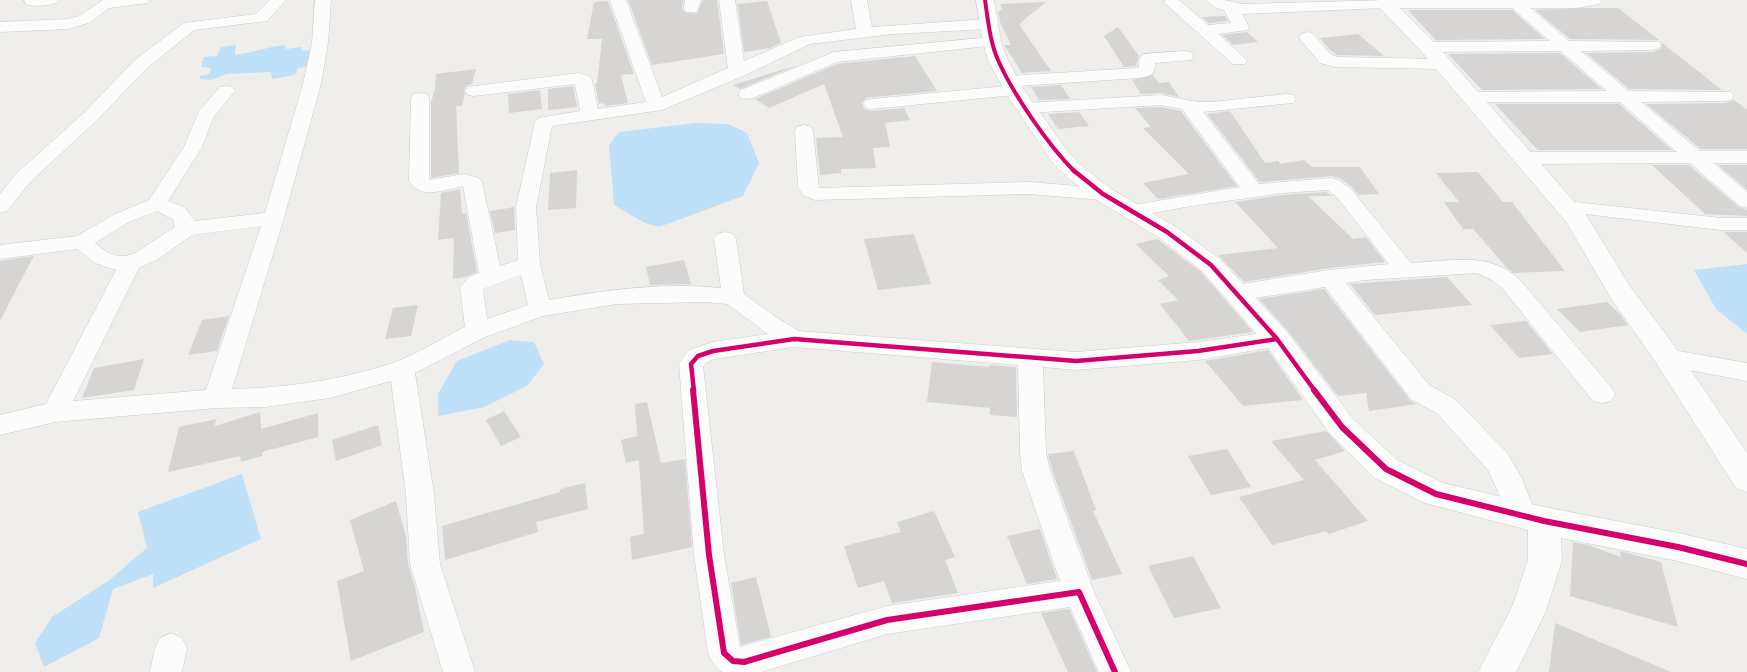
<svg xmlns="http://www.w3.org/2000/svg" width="1747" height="672" font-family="Cabin,sans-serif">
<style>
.water{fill:#bfe0f9}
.building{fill:#d6d5d3}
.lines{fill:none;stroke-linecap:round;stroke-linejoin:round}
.minor-casing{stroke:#cbcccc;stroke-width:1}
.tertiary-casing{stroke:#cbcccc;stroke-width:1}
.minor{fill:#fdfcfc;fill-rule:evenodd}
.tertiary{fill:#fdfcfc;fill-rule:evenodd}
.cycleway-far2-casing{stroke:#fff;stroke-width:6}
.cycleway-far1-casing{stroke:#fff;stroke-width:8}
.cycleway-casing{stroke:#fff;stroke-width:9}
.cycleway-far2{stroke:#d6006c;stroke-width:4}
.cycleway-far1{stroke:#d6006c;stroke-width:4.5}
.cycleway{stroke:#d6006c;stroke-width:6}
</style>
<rect width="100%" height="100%" fill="#efeeea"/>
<path class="water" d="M236,45L235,55C252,53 267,47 284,45L286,49L301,47L302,51L313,50L308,67L298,68L295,75L272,79L271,72L227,74L210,80L200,79V76L210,74L211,68L201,67L204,57L217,56L221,47Z
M696,123L728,124L747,133L759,163L743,196L659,227L645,223L614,205L609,145L619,132Z
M1747,264V334L1716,309L1694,270Z
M510,340L534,342L544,364L527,386L484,407L438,416V394L457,361Z
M242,474L261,539L153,588V574L113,589L99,638L44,667L35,643L52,617L108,581L147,548L138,512Z"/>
<path class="building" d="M628,0H683L682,9L686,13L697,14L703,0H717L724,54L652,65Z
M737,0L738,4L767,1L781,43L770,48L744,52Z
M608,1L634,74L621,75L628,103L605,106L604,103L599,104L595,84L597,83L602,39H587L594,2Z
M1046,2L1019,24L1051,71L1022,73L1004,45H1011L1000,22L998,12L1002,9L1000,4Z
M1587,8H1618L1659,40L1570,39L1535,10Z
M1408,10H1512L1545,39L1436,40Z
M1225,16L1228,21L1209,23L1202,17Z
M1118,27L1139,56L1136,66L1124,67L1104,36Z
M1247,32L1258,42L1233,45L1222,35Z
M1358,34L1384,56L1337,55L1330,50L1320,38Z
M1662,43L1722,90L1629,89L1586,53L1653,52L1661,49Z
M1560,53L1602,89L1482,90L1448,54Z
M915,56L937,91L872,97L866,98L862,103L864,109L872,111L904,108L910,120L885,123L890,147L873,148L876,168L841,169V173L820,175L816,138L843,137L824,84L769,108L755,99L837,64Z
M798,65L740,89L733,85Z
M476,69L472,84L466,86L464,90L465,94L462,106H456L459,173L431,178V102L435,89L436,74Z
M1153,75L1159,83L1169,82L1179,97L1161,93L1141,94L1132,80Z
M1061,85L1070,99L1039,100L1031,87Z
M573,86L577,107L548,110V89Z
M540,90L542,109L509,113L508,94Z
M1734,100L1747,110V149H1701L1646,104L1725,103Z
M1495,104H1619L1672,150H1538Z
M1161,107L1181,111L1237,186L1158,199L1143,183L1189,174L1143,128L1151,127L1135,108Z
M1230,111L1265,163L1278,161L1280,164L1304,160L1312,167H1360L1379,194L1358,195L1352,187L1339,178L1332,176L1260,182L1207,114Z
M1079,112L1089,126L1058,129L1048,114Z
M1652,165H1689L1739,207L1747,210V216L1705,214Z
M1718,165H1747V190Z
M577,170L576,208L548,210L550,173Z
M1478,172L1503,202H1512L1565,271L1514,273L1507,268L1473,229H1463L1444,202H1459L1436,173Z
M460,189L462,214L466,213L477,272L466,277L453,279L454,238L438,240L441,193Z
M1326,192L1332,196H1308L1353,239L1366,237L1385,262L1329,268L1244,282L1218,255L1278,248L1235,202L1282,195Z
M514,207L515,230L495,233L490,211Z
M1724,232H1747V253Z
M914,234L931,284L878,290L864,239Z
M1157,239L1201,272L1253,332L1189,341L1160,304L1178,300L1158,280L1169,276L1136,244Z
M34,256L20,282L0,321V261Z
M684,260L691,284L650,285L646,267Z
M1447,277L1472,305L1375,315L1350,284Z
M1324,289L1410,400L1416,404L1369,411L1366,393L1338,396L1288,331L1259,299Z
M1607,302L1619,313L1628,325L1580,332L1557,309Z
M418,305L411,336L385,339L393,308Z
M229,316L217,351L188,355L202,320Z
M1526,321L1553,354L1519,358L1490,325Z
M1268,350L1303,400L1243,406L1205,361Z
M144,359L134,390L82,398L94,368Z
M932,362L989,367V365L1016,367L1017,417L990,415V408L927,402Z
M647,402L661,463L685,459L692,547L632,560L630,537L644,534L639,460L626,463L621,440L637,436L635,404Z
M504,411L521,437L501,446L486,420Z
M260,412L261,429L318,413V437L262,452V456L241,462L240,456L168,472L179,427L216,419L215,426Z
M378,425L382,445L336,461L332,440Z
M1326,431L1345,451L1315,460L1368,521L1329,534L1326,531L1272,545L1239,497L1304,480L1271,441Z
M1227,449L1251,487L1211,495L1188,456Z
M1074,451L1096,510L1093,511L1122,574L1092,580L1052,470L1048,454Z
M585,483L588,509L536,522L538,532L445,560L442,526L560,492V489Z
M396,501L406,536L408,564L415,587L424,632L351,661L337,581L364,571L350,520Z
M934,511L955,557L945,560L958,593L892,603L884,581L858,588L844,546L901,532L897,522Z
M1040,529L1057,579L1027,584L1007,536Z
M1573,542L1588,545L1621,557L1620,551L1661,562L1678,627L1570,596Z
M1193,556L1221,608L1174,618L1148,566Z
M756,577L771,637L741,645L731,583Z
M1069,609L1097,672H1068L1041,613Z
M1555,623L1671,672H1549Z"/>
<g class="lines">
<defs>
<path id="minor" d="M24,0H59L56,3C47,6 35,7 26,4Z
M103,0H150L147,3L109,8L91,22L69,29L0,32V22L68,19L79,16Z
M270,0H286L267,21L194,30L147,68L97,120L30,182L7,211L0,213V194L16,174L85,112L135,60L184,23L256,14Z
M315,0H331L328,43L321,84L284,218L232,389C286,388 341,380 393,363C417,354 441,339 465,327L460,287L469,277L479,273L463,186C443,190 422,200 409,181L411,98L414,94L420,93L426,94L429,98V180L464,174L479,178L482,182L500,266L518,260L516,207L535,122L538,118L580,111L575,84L474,96L468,95L465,91L468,87L474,86L579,73L589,76L592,80L598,109L646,102L610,0H626L662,97L728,68L719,0H735L744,61L800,37L856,29L851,0H867L872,27L988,19L994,21L996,24L994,27L988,29L893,34L810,44L743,76L662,110L552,126L536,207L540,264L549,300C606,290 663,282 721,288L714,239L717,234L725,232L733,234L736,239L744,294L777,318L799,331L1076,352L1198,342L1277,331L1285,333L1289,339L1285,345L1198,360L1076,370L1043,367L1046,452L1050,471L1094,592L1131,672H1099L1070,607L887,634L761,672H723L719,670L713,663L708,653L694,555L679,364L689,350L713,342L768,334L727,304L705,302L617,304L543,316L485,337L415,373L434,494L440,564L475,672H443L410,564L406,494L391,381L330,398L265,407L216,408L55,422L0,435V415L46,404L116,270L95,263L77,249L0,259V245L77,236L115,214L149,200L184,147L199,111L220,87L226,86L232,87L235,91L214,116L202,147L168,201L184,207L195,221L265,213L303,84L312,43ZM157,211L173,219L175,227L135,253C120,260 107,254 95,243L129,222ZM261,226L206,390L73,401L139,268L158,259L192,235ZM521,275L528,305L487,319L483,289ZM794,347L1018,365L1020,452L1022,471L1060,581L887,606L740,647L724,555L703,366L707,362L715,359Z
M685,0H701L697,12H687L684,9Z
M1166,0H1179L1208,25L1231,23L1224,10L1216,8L1205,0H1224L1242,4L1391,0L1393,3L1390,6L1385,8L1242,14L1249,27L1247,30L1218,34L1247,60L1245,64H1233L1167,5L1164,2Z
M1508,0H1521L1569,41L1659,42L1661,45L1659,48L1653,50L1581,51L1628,91L1731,92L1734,96L1731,100L1725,101L1641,102L1700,151H1747V163H1713L1747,192V208L1740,206L1690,163L1525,164L1518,162L1515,158L1518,154L1525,152H1677L1620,102H1472L1466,101L1463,97L1466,93L1472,92L1607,91L1561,51L1428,52L1422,50L1420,47L1422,44L1428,42L1550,41L1509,5L1506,2Z
M1307,32C1320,35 1324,53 1337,57L1441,59L1447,60L1449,64L1447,68L1441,69L1335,67L1320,63L1301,40L1299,37L1301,34Z
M992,37L998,39L1000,42L998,45L837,62L753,98L747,99L741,98L738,94L741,90L834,52Z
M1185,51L1191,52L1193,56L1191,60L1155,63C1156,74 1150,76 1139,78L1018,86L1023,90L1020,94L1014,95L872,109L866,108L863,104L866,100L872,99L1006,86L1000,81L1003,77L1009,76L1137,68L1139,67V60L1143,54Z
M1287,94L1293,95L1296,99L1293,103L1203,112L1259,184L1331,178L1338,180L1351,189L1411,263C1448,261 1489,251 1519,279L1611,387L1615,394L1611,401L1602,403L1593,401L1503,289L1492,280L1477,273L1365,280L1346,283L1429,385L1456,400L1508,454L1522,479L1537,516L1533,524L1523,528L1513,524L1488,470L1438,414L1411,399L1325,287L1236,301L1228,298L1225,293L1228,288L1236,285L1329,270L1389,264L1337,197L1327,190L1282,193L1185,207L1133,217L1126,215L1123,211L1126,207L1133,205L1240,187L1182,109L1161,105L1026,113L1020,112L1017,108L1020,104L1026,103L1161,95L1198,102H1212Z
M804,125L811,127L813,131L819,188L1029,182L1103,188L1110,190L1113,194L1110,198L1103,200L1029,194L815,200L803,195L798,187L795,131L797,127Z
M1566,201L1721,218H1747V230H1721L1559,211L1556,207L1559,203Z
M1667,349L1747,363V381L1658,364L1655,358L1658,352Z
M171,633L182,638L187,648L182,672H150L155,648L160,638Z"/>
<path id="tertiary" d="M976,0H994L1001,42L1008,60L1024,90L1068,152L1083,167L1111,189L1176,227L1220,259L1287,332L1353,419L1397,460L1443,483L1544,507L1678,533L1747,549V579L1678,561L1561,538L1562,560L1546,611L1516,672H1478L1512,607L1528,560V530L1425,503L1375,478L1331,435L1267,346L1202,271L1158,237L1095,199L1067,177L1052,162L1004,90L988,60L983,42Z
M1378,0H1602L1599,4L1577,8H1400L1435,43L1586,215L1631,288L1673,344L1747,453V492L1736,488L1653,358L1612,300L1567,223L1421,51L1379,7L1376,3Z"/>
</defs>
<use href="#minor" class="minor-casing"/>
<use href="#tertiary" class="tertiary-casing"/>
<use href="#minor" class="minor"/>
<use href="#tertiary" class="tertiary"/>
<defs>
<path id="cycleway-far2" d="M985,0C988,20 990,42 998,60C1013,94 1048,145 1075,172"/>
<path id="cycleway-far1" d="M1073,170L1103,194L1167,232L1211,265L1277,339L1315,391
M694,391L691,364L698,356L713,351L794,339L1076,361L1198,351L1277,339"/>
<path id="cycleway" d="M693,390L709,555L724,653L733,661L744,662L887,620L1079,592L1115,672
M1314,390L1342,427L1386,469L1436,494L1544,521L1678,547L1747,564"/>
</defs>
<use href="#cycleway-far2" class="cycleway-far2-casing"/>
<use href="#cycleway-far1" class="cycleway-far1-casing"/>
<use href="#cycleway" class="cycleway-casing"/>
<use href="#cycleway-far2" class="cycleway-far2"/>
<use href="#cycleway-far1" class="cycleway-far1"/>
<use href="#cycleway" class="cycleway"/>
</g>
</svg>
